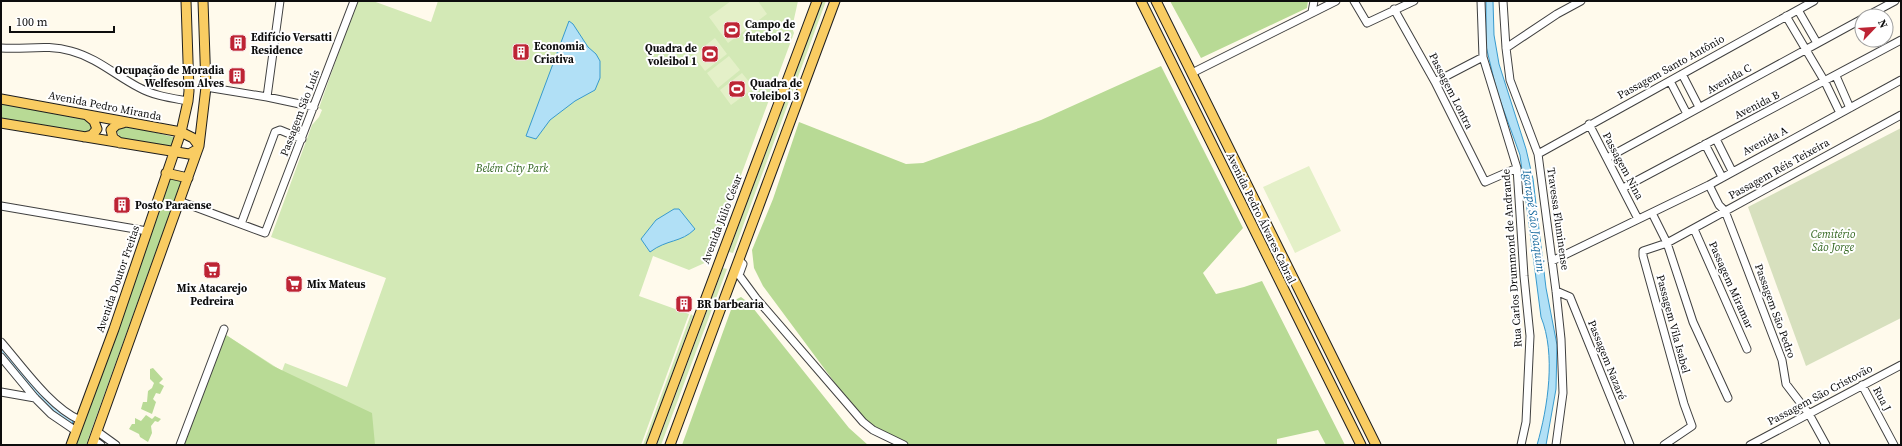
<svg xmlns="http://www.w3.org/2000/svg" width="1902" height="446" font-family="'Source Serif 4',serif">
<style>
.green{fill:#d3e9b6}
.forest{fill:#b8da95}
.cemetery{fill:#d7e0be}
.pitch{fill:#e4f0c8}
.water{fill:#b1e0f6;stroke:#389acd}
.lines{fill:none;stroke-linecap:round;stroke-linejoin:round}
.minor-casing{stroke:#404040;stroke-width:9}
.major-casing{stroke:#1e1e1e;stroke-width:11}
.minor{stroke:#fff;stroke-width:7}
.major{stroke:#f9cc62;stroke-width:9}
.labels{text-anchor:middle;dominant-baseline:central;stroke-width:4;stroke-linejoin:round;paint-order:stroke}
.poi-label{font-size:11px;font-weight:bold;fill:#0d0d0d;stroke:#fff;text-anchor:start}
.street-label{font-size:11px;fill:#0d0d0d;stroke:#fff}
.park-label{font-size:11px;font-style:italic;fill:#2f641d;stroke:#fff}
.water-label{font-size:12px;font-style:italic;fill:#166a9e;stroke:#fff}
</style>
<rect width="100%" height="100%" fill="#fffaec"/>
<path class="green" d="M357,1H373L431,22L438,1H798L792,28L794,33L709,261L689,270L653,256L639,296L689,314L641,445H183L223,333L282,371L285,363L347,387L386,278L271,237L312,125L319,117L322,110L319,108Z
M822,1H826L733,253L729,252Z
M723,268L727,269L661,445H657Z
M691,314L693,316L646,445H643Z"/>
<path class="forest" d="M1170,1H1308L1307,8L1201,58Z
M1161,66L1243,228L1203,273L1216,294L1244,287L1262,281L1345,445H1326L1318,430L1277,439V445H907L881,432L855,410L763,286L754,268L752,250L773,199L799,122L906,164L923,163L1041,120Z
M1,103L87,118L92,122L94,130L81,135L1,118Z
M126,126L174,137L171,147L120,138L116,129Z
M168,175L182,179L86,445H74Z
M741,297L749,303L849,428L868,445H682L732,307L737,299Z
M223,333L273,366L372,413L375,445H183Z
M153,368L163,379L159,383L164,386L160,394L156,393L153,399L156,402L152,414L141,409L143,402H147L148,391L152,388L154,383L150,379V369Z
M146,415L152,419L155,416L161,419L158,422L155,421L151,426L152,433L148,442L140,437L139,434L129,429L132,424H135V418L141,421Z"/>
<path class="cemetery" d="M1901,128V318L1806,366L1748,207Z"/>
<path class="pitch" d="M731,1H758L767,14L728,43L709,17Z
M715,38L727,54L705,71L693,55Z
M729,56L740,70L718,88L707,73Z
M742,73L754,88L731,105L720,90Z
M1309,166L1341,231L1295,253L1263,187Z"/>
<path class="water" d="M1486,1H1493L1494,35L1499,64L1526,149L1533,179L1546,288L1557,345L1556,389L1546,445H1537C1548,407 1556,354 1541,317L1520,155L1497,92L1486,46Z
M569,21L573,24L588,47L596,54L600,61V78L595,90L575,101L550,120L536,139L526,136Z
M674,209H679L695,229C681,243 667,239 650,252L641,239L656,220Z
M1,345L73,420L72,425L46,405L1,353Z"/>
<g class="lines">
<defs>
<path id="minor" d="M1354,1L1367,23L1414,1
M1481,1L1483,57L1517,168L1524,276L1530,336L1526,422L1521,445
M1503,1L1506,48L1510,80L1538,154L1556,291L1561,339L1563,393L1556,445
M1394,9L1435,82L1485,182L1517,168
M1798,10L1817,43
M1312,12L1314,1
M1786,16L1825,82L1840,113
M1867,16L1895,1
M1,48C25,50 47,44 71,51C97,58 115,75 138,87C154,96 171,98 188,101
M1506,48L1557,14L1581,1
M1192,73L1336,1
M1682,74L1699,107
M1836,76L1850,108
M1670,81L1687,114
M1435,82L1483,57
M206,87L267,97L314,107
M267,97L280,1
M1589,124L1638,219
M1716,139L1732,171
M1705,144L1722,177
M1538,154L1814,1
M1607,158L1862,19
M1709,185L1719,205L1725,211L1737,242L1782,360L1786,384L1809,414L1826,445
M1623,188L1901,40
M179,201L265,233L354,1
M1,206L147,231
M1652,213L1667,243L1693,322L1728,398
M241,224L275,132L280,130L302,139
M1694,229L1747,349
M739,260L743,264L739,275L756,298L863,422L873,430L904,445
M1552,261L1709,185L1901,80
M1556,291L1570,297L1630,445
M1,342C22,366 51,408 80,420
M1,357L35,398L51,414L76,431
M1862,385L1894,445
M1,392L35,398
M98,432L116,445
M94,440L101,445
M180,445L224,329
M1664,445L1692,426L1684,404L1643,256V251L1667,243L1901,115
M1750,445L1901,365"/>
<path id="major" d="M1141,1L1361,445
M1156,1L1376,445
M1,99L181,132L193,138L199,146
M1,123L189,154L198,149
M84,137L92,135L97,129L94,121L88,116
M120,143L113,138L111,130L116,125L123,123
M166,173L188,178
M71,445L114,329L181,132L188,101L189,91L186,1
M92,445L199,146L206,87L203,1
M651,445L817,1
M670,445L835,1"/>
</defs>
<use href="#minor" class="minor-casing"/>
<use href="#major" class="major-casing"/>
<use href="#minor" class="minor"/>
<use href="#major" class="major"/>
</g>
<defs>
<symbol id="stadium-square" viewBox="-11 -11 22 22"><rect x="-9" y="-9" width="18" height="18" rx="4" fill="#bd2434" stroke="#fff"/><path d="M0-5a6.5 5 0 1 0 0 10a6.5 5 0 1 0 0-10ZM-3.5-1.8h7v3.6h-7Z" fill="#fff"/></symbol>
<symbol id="building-square" viewBox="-11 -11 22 22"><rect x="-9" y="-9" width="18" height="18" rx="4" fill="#bd2434" stroke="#fff"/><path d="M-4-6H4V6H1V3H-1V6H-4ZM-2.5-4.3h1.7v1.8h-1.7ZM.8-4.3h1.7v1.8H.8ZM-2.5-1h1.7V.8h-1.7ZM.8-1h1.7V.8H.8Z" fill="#fff"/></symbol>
<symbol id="supermarket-square" viewBox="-11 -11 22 22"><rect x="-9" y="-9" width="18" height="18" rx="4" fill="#bd2434" stroke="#fff"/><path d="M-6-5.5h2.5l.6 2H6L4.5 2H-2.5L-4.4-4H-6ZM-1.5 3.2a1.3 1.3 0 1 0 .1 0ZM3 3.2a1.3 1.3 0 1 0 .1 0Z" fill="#fff"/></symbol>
</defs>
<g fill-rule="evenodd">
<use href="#stadium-square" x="722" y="20" width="20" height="20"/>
<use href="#building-square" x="228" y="33" width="20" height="20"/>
<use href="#building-square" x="511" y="42" width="20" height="20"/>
<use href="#stadium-square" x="700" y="44" width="20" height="20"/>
<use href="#building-square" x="227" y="66" width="20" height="20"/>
<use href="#stadium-square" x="727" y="79" width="20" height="20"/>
<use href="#building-square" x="112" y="195" width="20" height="20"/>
<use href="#supermarket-square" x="202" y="260" width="20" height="20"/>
<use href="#supermarket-square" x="284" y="274" width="20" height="20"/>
<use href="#building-square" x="674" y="294" width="20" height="20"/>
</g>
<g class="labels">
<g class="poi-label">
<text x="745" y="24">Campo de<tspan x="745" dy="13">futebol 2</tspan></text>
<text x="251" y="37">Edifício Versatti<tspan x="251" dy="13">Residence</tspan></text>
<text x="534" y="46">Economia<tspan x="534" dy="13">Criativa</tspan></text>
<text x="697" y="48" text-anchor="end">Quadra de<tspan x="697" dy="13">voleibol 1</tspan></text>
<text x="224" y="70" text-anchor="end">Ocupação de Moradia<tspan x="224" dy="13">Welfesom Alves</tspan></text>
<text x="750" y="83">Quadra de<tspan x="750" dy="13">voleibol 3</tspan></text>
<text x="135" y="205">Posto Paraense</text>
<text x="307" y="284">Mix Mateus</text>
<text x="212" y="288" text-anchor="middle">Mix Atacarejo<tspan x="212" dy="13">Pedreira</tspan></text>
<text x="697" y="304">BR barbearia</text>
</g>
<g class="street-label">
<text transform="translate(1671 67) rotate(-29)">Passagem Santo Antônio</text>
<text transform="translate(1729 79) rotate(-29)">Avenida C</text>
<text transform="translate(1451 91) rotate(63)">Passagem Lontra</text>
<text transform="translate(1757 105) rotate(-27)">Avenida B</text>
<text transform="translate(105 106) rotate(11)">Avenida Pedro Miranda</text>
<text transform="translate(300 113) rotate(-69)">Passagem São Luís</text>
<text transform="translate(1765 141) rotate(-28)">Avenida A</text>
<text transform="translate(1623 166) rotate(62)">Passagem Nina</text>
<text transform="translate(1779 169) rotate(-29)">Passagem Réis Teixeira</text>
<text transform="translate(1261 218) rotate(64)">Avenida Pedro Álvares Cabral</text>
<text transform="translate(722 219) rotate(-69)">Avenida Júlio César</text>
<text transform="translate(1558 219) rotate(82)">Travessa Fluminense</text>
<text transform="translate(1512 258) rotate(-94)">Rua Carlos Drummond de Andrande</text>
<text transform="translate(118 279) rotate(-71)">Avenida Doutor Freitas</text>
<text transform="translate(1731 285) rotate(66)">Passagem Miramar</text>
<text transform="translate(1775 311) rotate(70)">Passagem São Pedro</text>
<text transform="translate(1673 324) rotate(75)">Passagem Vila Isabel</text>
<text transform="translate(1607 360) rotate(68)">Passagem Nazaré</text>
<text transform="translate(1820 395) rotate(-28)">Passagem São Cristovão</text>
<text transform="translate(1882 399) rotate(62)">Rua J</text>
</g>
<g class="park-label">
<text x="512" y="168">Belém City Park</text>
<text x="1833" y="234">Cemitério<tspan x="1833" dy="13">São Jorge</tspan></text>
</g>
<g class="water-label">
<text transform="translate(1534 221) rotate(82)">Igarapé São Joaquim</text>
</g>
</g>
<rect width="1902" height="446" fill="none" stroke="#0d0d0d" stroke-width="4"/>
<g transform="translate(1874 28) rotate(65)"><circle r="19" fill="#ffffff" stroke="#9e9e9e"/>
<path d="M0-3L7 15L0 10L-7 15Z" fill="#bd2434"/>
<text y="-6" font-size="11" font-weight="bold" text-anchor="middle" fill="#0d0d0d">N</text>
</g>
<path d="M10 26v6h104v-6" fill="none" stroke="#0d0d0d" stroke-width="2"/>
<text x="16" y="26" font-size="12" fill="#0d0d0d" stroke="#ffffff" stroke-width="3" paint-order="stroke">100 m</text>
</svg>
